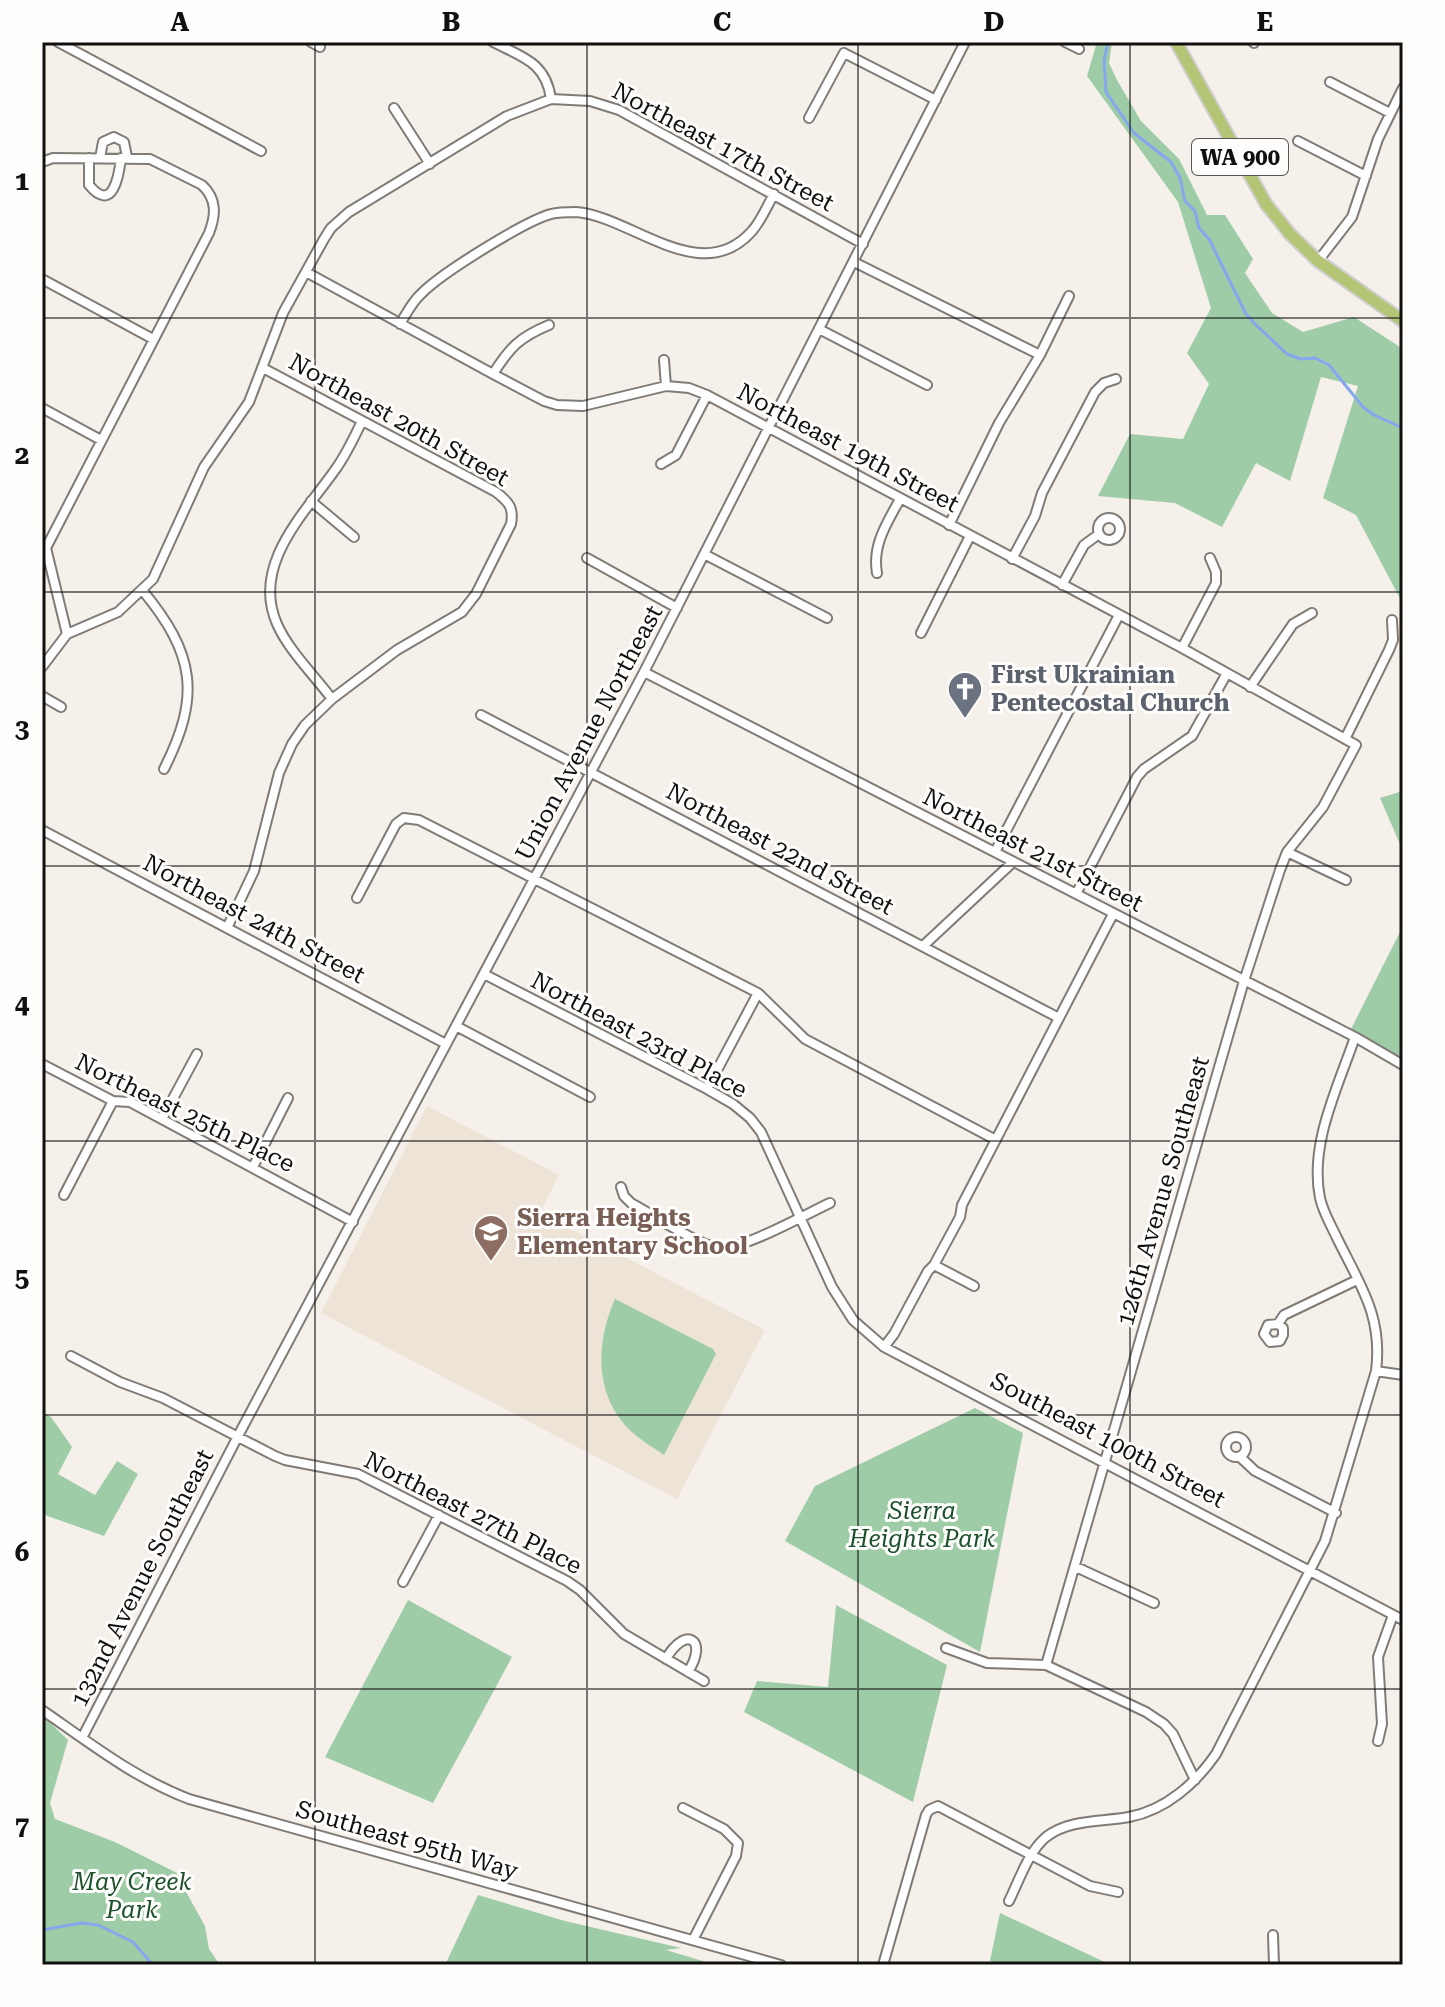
<svg xmlns="http://www.w3.org/2000/svg" width="1445" height="2007" font-family="'Roboto Serif',serif">
<style>
.built{fill:#eee3d7}
.green{fill:#9ecca7}
.lines{fill:none;stroke-linecap:round;stroke-linejoin:round}
.stream{stroke:#84a7ed;stroke-width:3}
.minor-casing{stroke:#807b76;stroke-width:12}
.major-casing{stroke:#d0cfcf;stroke-width:15}
.minor{stroke:#fff;stroke-width:8}
.major{stroke:#b4c576;stroke-width:11}
.grid{fill:none;stroke:#12100e;stroke-width:2;stroke-opacity:0.55}
.labels{text-anchor:middle;dominant-baseline:central;stroke-width:6;stroke-linejoin:round;paint-order:stroke}
.shield{fill:#fffefd;stroke:#595756;stroke-width:2}
.shield-label{font-size:22px;font-weight:bold;fill:#12100e}
.street-label{font-size:24px;fill:#12100e;stroke:#fffefd}
.worship-label{font-size:24px;font-weight:bold;fill:#5b616d;stroke:#fffefd;text-anchor:start}
.education-label{font-size:24px;font-weight:bold;fill:#785e54;stroke:#fffefd;text-anchor:start}
.park-label{font-size:24px;font-style:italic;fill:#1b502b;stroke:#fffefd}
.neatline{fill:none;stroke:#12100e;stroke-width:3}
.grid-label{font-size:26px;text-anchor:middle;font-weight:bold;fill:#12100e}
</style>
<rect width="100%" height="100%" fill="#f5f0ea"/>
<path class="built" d="M427,1106L559,1175L540,1213L765,1330L677,1499L321,1313Z"/>
<path class="green" d="M1097,42H1112L1109,63L1117,80L1141,121L1179,159L1207,215H1225L1253,259L1245,273L1272,313L1303,332L1354,317L1403,349V604L1356,515L1323,498L1358,386L1321,377L1290,481L1256,463L1222,527L1175,503L1098,496L1130,434L1183,439L1209,384L1187,353L1211,308L1178,202L1087,76Z
M1403,791V851L1380,798Z
M1403,926V1062L1349,1033Z
M615,1299L713,1349L716,1354L664,1455C654,1448 642,1441 633,1433C594,1398 595,1344 615,1299Z
M975,1408L1023,1433L980,1652L785,1541L815,1486Z
M42,1412L51,1417L72,1447L58,1474L95,1495L117,1461L138,1474L104,1536L42,1514Z
M408,1600L512,1657L433,1803L325,1757Z
M836,1605L947,1665L913,1802L744,1712L757,1681L828,1687Z
M42,1715L68,1740L50,1803L55,1819L115,1842L185,1877V1890L205,1926L209,1949L220,1965H42Z
M478,1895L565,1921L681,1948L666,1950L716,1965H445Z
M1000,1913L1111,1965H1005L990,1961Z"/>
<g class="lines">
<path class="stream" d="M1108,42L1104,60L1106,92L1134,133L1171,162L1180,178L1185,201L1195,211L1199,228L1209,239L1246,314L1256,325L1287,354L1301,359L1315,358L1329,365L1363,407L1374,415L1403,428
M42,1930L81,1923L98,1925L133,1942L153,1965"/>
<defs>
<path id="minor" d="M58,42L261,151
M311,42L320,47
M493,42C522,57 546,62 551,99L590,101L619,110L863,244
M1065,42L1079,49
M1253,42L1254,43
M1330,82L1390,113
M394,108L430,164
M809,118L844,53L936,100
M1298,141L1366,176
M89,158V185C113,214 119,175 121,158
M100,158L103,142L114,137L124,142L127,157
M42,162L53,158L150,159L202,185C217,199 216,215 209,233L46,548
M1318,261L1352,217L1378,139L1403,88
M854,262L1040,355
M306,272L493,374L544,401L557,405L583,406L666,386L689,388L707,395L1182,648L1356,745L1323,807L1287,852L1280,870L1244,981L1046,1665
M42,279L153,339
M400,324C407,313 412,302 421,294C440,274 525,221 551,214C559,212 568,212 576,212C631,216 701,289 752,231C761,221 767,206 774,194
M819,329L927,385
M664,360L666,386
M493,374C510,347 520,337 549,325
M42,408L101,440
M661,464L676,455L707,395
M311,501L354,537
M1098 529a11 11 0 1 1 22 0a11 11 0 1 1-22 0Z
M949,525L999,423L1040,355L1069,296
M46,548L67,634
M704,554L827,618
M587,558L677,608
M1012,559L1035,516L1042,493L1095,392L1104,383L1116,379
M877,573C872,545 887,523 900,499
M1062,585L1084,545L1099,534
M143,591C195,654 201,696 164,769
M921,633L970,536
M1182,648L1216,583V572L1210,558
M42,667L67,634L118,612L153,579L204,467L249,402L283,313L324,239L331,228L349,212L507,116L551,99
M644,672L1355,1037L1403,1065
M1250,687L1293,624L1312,613
M42,696L61,707
M332,699C314,675 289,651 277,624C251,565 304,514 335,470C346,455 354,438 362,421
M481,715L1059,1018
M1345,739L1389,650L1393,640L1392,620
M42,830L446,1044
M995,852L1119,615
M1287,852L1346,880
M1076,894L1137,777L1144,769L1192,736L1227,673
M357,898L396,824L404,818L419,820L758,993L805,1039L996,1140
M227,928L254,871L279,773L292,744L305,725L332,699L397,650L462,612L476,594L511,524C514,508 509,502 496,492L263,368
M923,946L1013,862
M484,974L707,1089L733,1104L750,1118L761,1132L832,1287L853,1320L884,1347L1403,1620
M456,1026L590,1097
M42,1064L113,1101L130,1102L353,1222
M707,1089L758,993
M162,1119L197,1054
M253,1167L288,1098
M621,1187L624,1196L631,1203C650,1213 701,1247 720,1248C744,1249 806,1214 830,1203
M64,1195L113,1101
M934,1265L974,1286
M1278,1324L1283,1328V1335L1280,1341L1270,1342L1264,1334L1268,1325L1278,1324L1284,1315L1357,1280
M884,1347L894,1334L928,1271L934,1265L960,1217L962,1205L1113,914
M71,1356L120,1382L163,1398L275,1456L285,1460L358,1474L567,1581L580,1590L624,1634L704,1681
M1376,1371L1403,1375
M1226 1447a10 10 0 1 1 20 0a10 10 0 1 1-20 0Z
M1240,1457L1255,1471L1336,1513
M1076,1567L1154,1603
M403,1582L439,1515
M946,1648L987,1663L1046,1665L1146,1712L1164,1724L1173,1734L1195,1780
M666,1659C685,1625 709,1639 688,1672
M42,1710C90,1743 134,1778 189,1799L781,1965
M82,1738L238,1436L644,672L965,42
M1378,1741L1382,1724L1378,1657L1393,1615
M683,1808L724,1829L738,1843L736,1856L693,1940
M1009,1901C1019,1881 1028,1852 1046,1837C1069,1819 1101,1822 1129,1817C1166,1810 1196,1783 1216,1754L1325,1541L1376,1371C1383,1316 1360,1285 1337,1238C1331,1225 1323,1212 1320,1198C1309,1144 1338,1087 1355,1037
M1273,1935L1274,1965
M883,1965L926,1815L929,1810L938,1806L1090,1886L1118,1892"/>
<path id="major" d="M1176,42L1266,204L1290,234L1318,261L1403,321"/>
</defs>
<use href="#minor" class="minor-casing"/>
<use href="#major" class="major-casing"/>
<use href="#minor" class="minor"/>
<use href="#major" class="major"/>
</g>
<path class="grid" d="M315,42V1965M587,42V1965M858,42V1965M1130,42V1965M42,318H1403M42,592H1403M42,866H1403M42,1141H1403M42,1415H1403M42,1689H1403"/>
<defs>
<symbol id="church-pin" viewBox="-11 -11 22 30"><path d="M0 17L-7.5 6A9.5 9.5 0 1 1 7.5 6Z" fill="#6b7280" stroke="#fffefd"/><path d="M-1.2-6h2.4v3.5h3.3v2.4h-3.3V6h-2.4V-.1h-3.3v-2.4h3.3Z" fill="#fff"/></symbol>
<symbol id="school-pin" viewBox="-11 -11 22 30"><path d="M0 17L-7.5 6A9.5 9.5 0 1 1 7.5 6Z" fill="#8d6e63" stroke="#fffefd"/><path d="M0-5L7-2L0 1L-7-2ZM-4 1L0 2.5L4 1V4Q0 6-4 4Z" fill="#fff"/></symbol>
</defs>
<g fill-rule="evenodd">
<use href="#church-pin" x="945" y="669" width="40" height="54"/>
<use href="#school-pin" x="471" y="1212" width="40" height="54"/>
</g>
<g class="labels">
<rect class="shield" x="1192" y="139" width="96" height="36" rx="6"/>
<g class="shield-label">
<text x="1240" y="157">WA 900</text>
</g>
<g class="street-label">
<text transform="translate(723 147) rotate(28)">Northeast 17th Street</text>
<text transform="translate(399 420) rotate(29)">Northeast 20th Street</text>
<text transform="translate(848 448) rotate(28)">Northeast 19th Street</text>
<text transform="translate(589 733) rotate(-62)">Union Avenue Northeast</text>
<text transform="translate(780 849) rotate(28)">Northeast 22nd Street</text>
<text transform="translate(1033 850) rotate(27)">Northeast 21st Street</text>
<text transform="translate(254 919) rotate(28)">Northeast 24th Street</text>
<text transform="translate(639 1035) rotate(28)">Northeast 23rd Place</text>
<text transform="translate(185 1113) rotate(26)">Northeast 25th Place</text>
<text transform="translate(1163 1191) rotate(-74)">126th Avenue Southeast</text>
<text transform="translate(1108 1440) rotate(28)">Southeast 100th Street</text>
<text transform="translate(473 1513) rotate(27)">Northeast 27th Place</text>
<text transform="translate(142 1578) rotate(-63)">132nd Avenue Southeast</text>
<text transform="translate(407 1840) rotate(16)">Southeast 95th Way</text>
</g>
<g class="worship-label">
<text x="991" y="675">First Ukrainian<tspan x="991" dy="28">Pentecostal Church</tspan></text>
</g>
<g class="education-label">
<text x="517" y="1218">Sierra Heights<tspan x="517" dy="28">Elementary School</tspan></text>
</g>
<g class="park-label">
<text x="922" y="1511">Sierra<tspan x="922" dy="28">Heights Park</tspan></text>
<text x="132" y="1882">May Creek<tspan x="132" dy="28">Park</tspan></text>
</g>
</g>
<rect width="1445" height="2007" fill="none" stroke="#fffefd" stroke-width="88"/>
<rect x="44" y="44" width="1357" height="1919" class="neatline"/>
<g class="grid-label">
<text x="180" y="31">A</text>
<text x="451" y="31">B</text>
<text x="722" y="31">C</text>
<text x="994" y="31">D</text>
<text x="1265" y="31">E</text>
<text x="22" y="190">1</text>
<text x="22" y="464">2</text>
<text x="22" y="738">3</text>
<text x="22" y="1013">4</text>
<text x="22" y="1287">5</text>
<text x="22" y="1561">6</text>
<text x="22" y="1835">7</text>
</g>
</svg>
